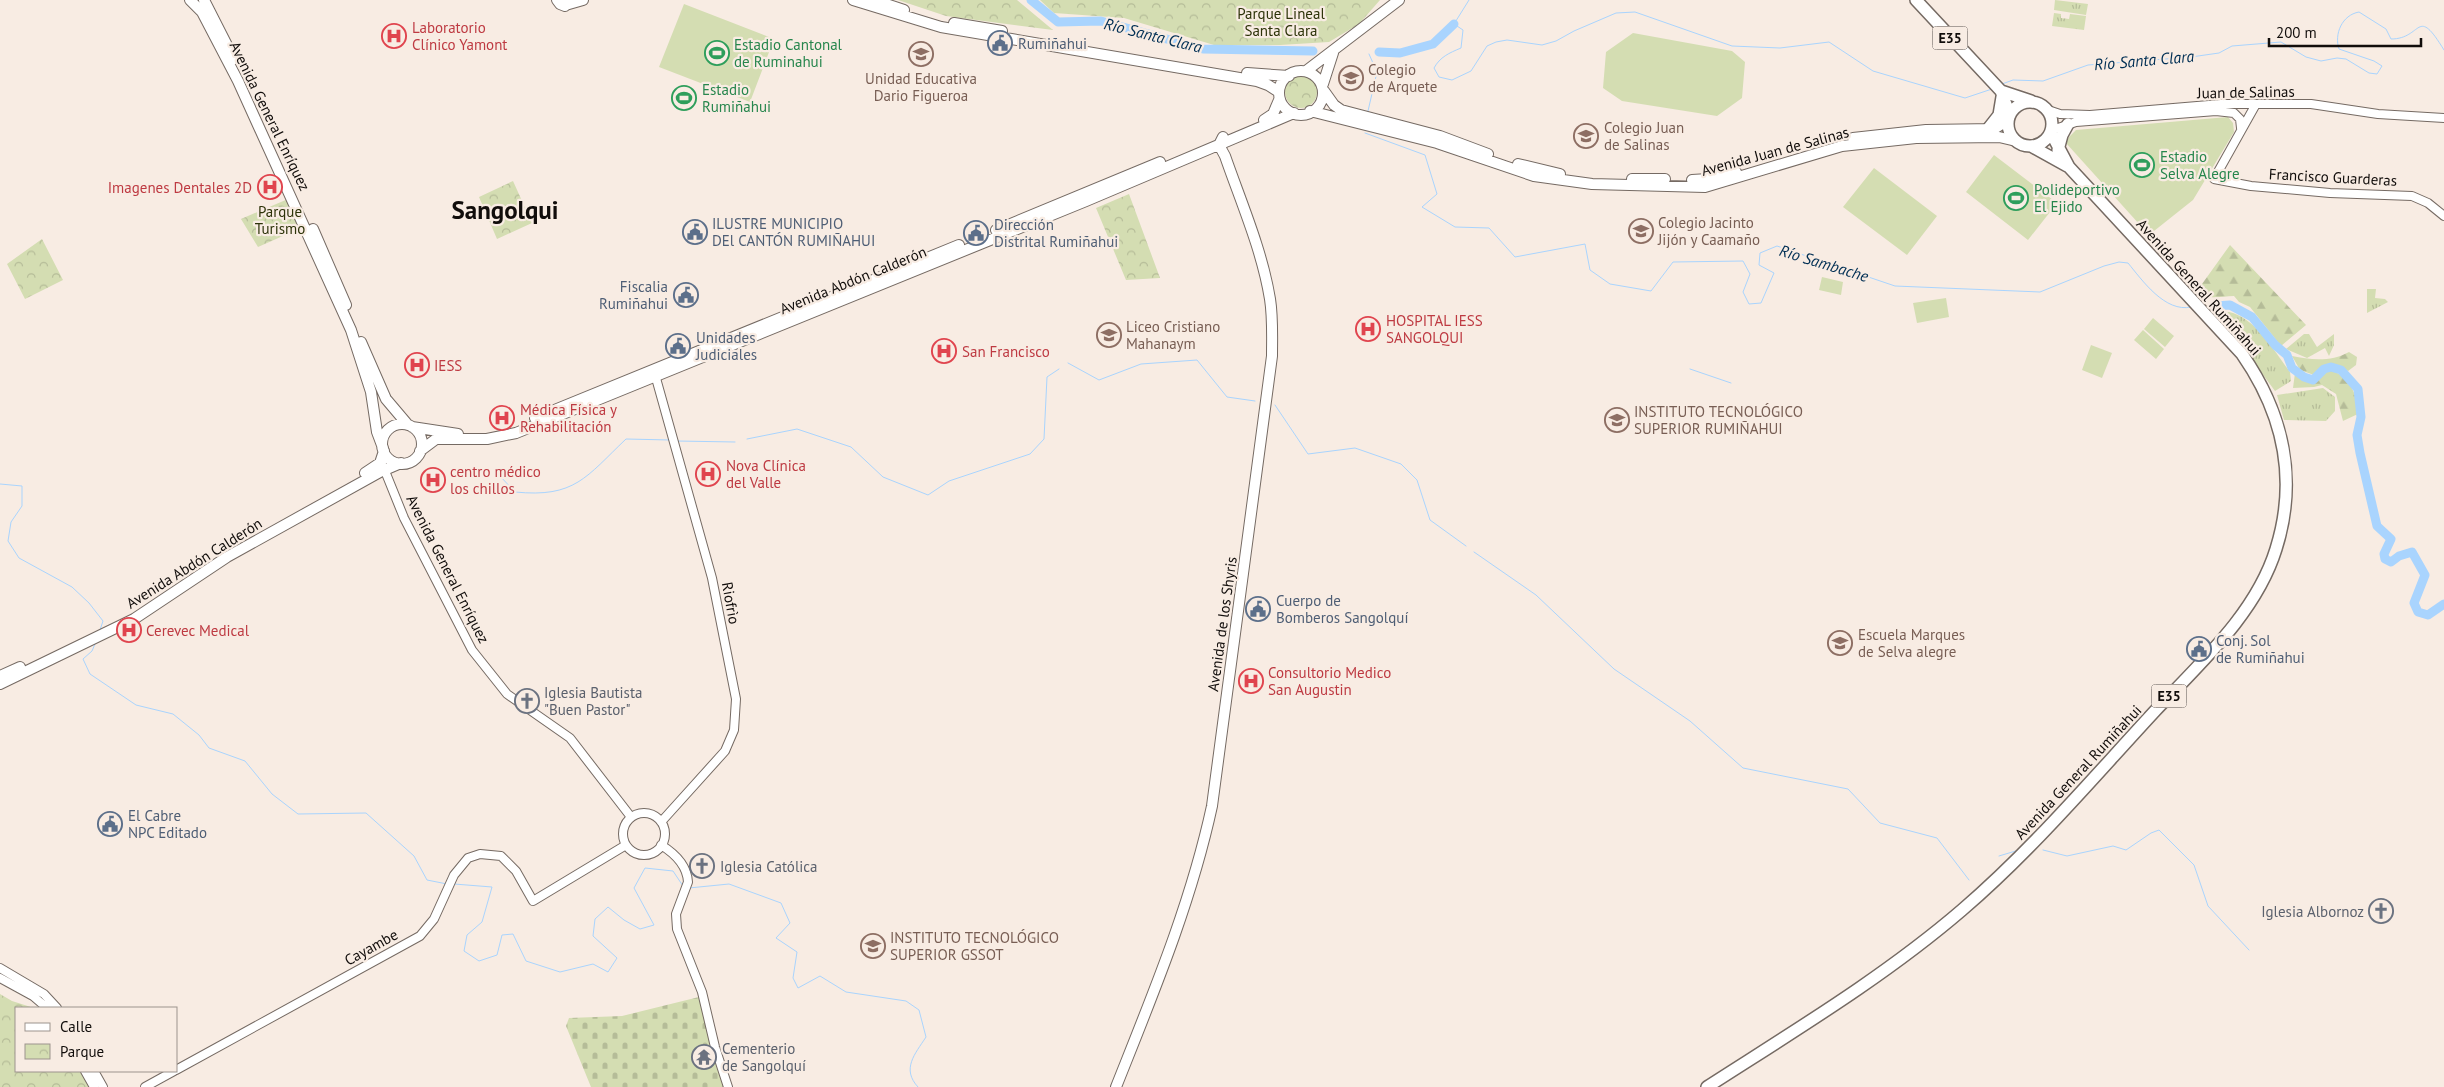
<svg xmlns="http://www.w3.org/2000/svg" width="2444" height="1087" font-family="'PT Sans',sans-serif">
<style>
.grass{fill:url(#grass-tufts)}
.forest{fill:url(#forest-firs)}
.cemetery{fill:url(#cemetery-stones)}
.park{fill:url(#park-crowns)}
.pitch{fill:#d4ddb2}
.lines{fill:none;stroke-linecap:round;stroke-linejoin:round}
.stream{stroke:#a9d4fe;stroke-width:1}
.river{stroke:#a9d4fe;stroke-width:9}
.minor-casing{stroke:#756a63;stroke-width:10}
.major-casing{stroke:#756a63;stroke-width:12}
.highway-casing{stroke:#756a63;stroke-width:14}
.minor{stroke:#fff;stroke-width:8}
.major{stroke:#fff;stroke-width:10}
.highway{stroke:#fff;stroke-width:11}
.labels{text-anchor:middle;dominant-baseline:central;stroke-width:4.5;stroke-linejoin:round;paint-order:stroke}
.shield{fill:#f8ece3;stroke:#56504c;stroke-width:1}
.shield-label{font-size:14px;font-weight:bold;fill:#110d0b}
.park-label{font-size:15px;fill:#2d3309;stroke:#f8ece3}
.health-label{font-size:15px;fill:#be3a42;stroke:#f8ece3;text-anchor:start}
.service-label{font-size:15px;fill:#4e5e75;stroke:#f8ece3;text-anchor:start}
.leisure-label{font-size:15px;fill:#27864d;stroke:#f8ece3;text-anchor:start}
.education-label{font-size:15px;fill:#785e54;stroke:#f8ece3;text-anchor:start}
.street-label{font-size:15px;fill:#110d0b;stroke:#f8ece3}
.worship-label{font-size:15px;fill:#5b616d;stroke:#f8ece3;text-anchor:start}
.water-label{font-size:16px;font-style:italic;fill:#002f54;stroke:#f8ece3}
.town-label{font-size:25px;font-weight:bold;fill:#110d0b;stroke:#f8ece3}
</style>
<defs>
<pattern id="grass-tufts" width="24" height="20" patternUnits="userSpaceOnUse" patternTransform="scale(1.25)"><rect width="24" height="20" fill="#d4ddb2"/><path d="M3 7l-1-3M5 7V3M7 7l1-3M15 17l-1-3M17 17v-4M19 17l1-3" fill="none" stroke="#b5bc98"/></pattern>
<pattern id="forest-firs" width="22" height="20" patternUnits="userSpaceOnUse" patternTransform="scale(1.25)"><rect width="22" height="20" fill="#d4ddb2"/><path d="M5 1l3.5 6h-7zM16 11l3.5 6h-7z" fill="#b5bc98"/></pattern>
<pattern id="cemetery-stones" width="16" height="16" patternUnits="userSpaceOnUse" patternTransform="scale(1.25)"><rect width="16" height="16" fill="#d4ddb2"/><path d="M2 7V4a2 2 0 0 1 4 0v3zM10 15v-3a2 2 0 0 1 4 0v3z" fill="#b5bc98"/></pattern>
<pattern id="park-crowns" width="20" height="18" patternUnits="userSpaceOnUse" patternTransform="scale(1.25)"><rect width="20" height="18" fill="#d4ddb2"/><path d="M2 6a3 3 0 1 1 6 0M12 15a3 3 0 1 1 6 0" fill="none" stroke="#b5bc98"/></pattern>
</defs>
<rect width="100%" height="100%" fill="#f8ece3"/>
<path class="grass" d="M2055,0L2088,4L2086,15L2054,10Z
M2054,13L2061,14V18L2069,19L2070,14L2086,16L2084,30L2052,26Z
M2367,289H2376L2375,298L2385,299L2388,302L2367,313Z
M2229,312C2256,318 2274,351 2290,372L2291,381L2275,391L2218,314Z
M2304,334H2309L2317,347L2334,334V345L2329,356L2325,348L2307,358L2286,349Z
M2323,388L2335,397V411L2326,421L2284,420L2277,395Z"/>
<path class="forest" d="M2230,245L2306,325L2281,346L2250,307L2239,302L2234,296C2220,296 2209,301 2197,291Z
M2349,352L2357,357L2356,365L2348,371L2342,367L2328,364L2314,375L2300,370L2292,356C2311,360 2331,362 2349,352Z
M2332,370C2351,379 2356,394 2360,413L2343,421L2336,394L2322,385L2314,387L2293,388L2295,373L2313,383L2326,371Z"/>
<path class="cemetery" d="M699,997L709,1040L724,1087H591L566,1026L569,1018L622,1016Z"/>
<path class="park" d="M898,0H1017L1053,30L946,16Z
M1040,0H1380L1359,24L1329,42L1280,45H1214L1124,18L1054,13Z
M1285 92a16 16 0 1 1 32 0a16 16 0 1 1-32 0Z
M513,181L532,223L497,239L479,197Z
M1129,194L1160,278L1126,280L1096,208Z
M288,199L301,228L258,247L241,219Z
M42,239L63,280L25,299L7,264Z
M0,994L12,1001L34,1008H16V1071H80L89,1087H0Z"/>
<path class="pitch" d="M684,4L774,39L750,102L659,67Z
M1633,33L1732,51L1745,62L1742,98L1717,116L1622,101L1603,88L1606,52Z
M2228,117L2233,123L2234,132L2193,200L2149,235L2066,143L2069,137L2076,130Z
M1994,155L2057,203L2028,240L1966,192Z
M1874,168L1937,216L1907,255L1843,207Z
M1822,277L1843,282L1841,295L1819,290Z
M1946,298L1949,317L1917,323L1913,303Z
M2153,318L2174,336L2165,347L2144,329Z
M2143,330L2164,349L2156,359L2134,340Z
M2091,345L2112,353L2102,378L2082,370Z"/>
<g class="lines">
<path class="stream" d="M1469,0L1454,24L1463,30L1461,48C1449,53 1440,57 1434,68L1439,77L1452,80L1471,71L1487,46L1496,42L1507,40L1542,45L1556,41L1574,31L1616,13L1635,12L1732,46L1780,48L1829,42L1873,71L1965,98L1992,89
M2002,84L2013,80L2043,81L2088,65L2191,57L2219,53L2232,46L2281,42L2306,57L2321,61L2337,58L2346,59L2369,73L2377,74L2382,66L2374,61L2339,49C2334,34 2342,15 2359,12L2386,29L2391,39C2423,39 2416,4 2444,50
M1368,111L1377,72L1369,54
M1365,133L1425,155L1437,194L1422,207L1455,227L1489,228L1515,257L1585,244L1590,270L1610,284L1651,291L1673,262L1743,261L1750,274L1743,292L1749,304L1761,303L1774,273L1759,265L1760,253L1777,246L1895,286L2040,292L2104,266L2119,262L2128,263C2142,280 2165,313 2191,307
M1068,363L1099,380L1141,364L1197,360L1227,397L1255,401
M1690,369L1731,383
M1275,405L1308,454L1355,448L1401,464L1417,480L1430,520L1466,546
M747,439L797,429L851,447L883,477L928,495L949,481L1030,454L1044,439L1047,377L1059,369
M676,441L735,442
M499,475L515,492C575,498 586,477 626,439L670,440
M0,484L22,486V506L11,522L8,541L19,558L72,587L89,603L103,621L100,630
M1474,552L1536,595L1614,669L1690,721L1743,768L1848,789L1880,823L1937,838L1969,880
M95,644L92,651L83,659L90,674L136,705L173,714L199,735L209,748L245,761L272,794L298,814L366,813L414,856L427,880L447,884
M2043,850L2067,856L2113,846L2126,850L2151,833L2159,830L2194,865L2208,906L2249,950
M1999,856L2019,850
M454,884L492,887L482,922L467,935L464,951L479,961L497,955L502,935L513,934L526,961L560,972L593,964L608,972L617,958L593,936L595,919L608,907L624,920L640,929L654,925L634,888L645,868L673,871L683,886
M689,888L729,884L781,903L790,923L776,938L797,952L793,978L798,988L820,976L846,992L906,1001L919,1010L926,1037C915,1054 901,1069 918,1087"/>
<path class="river" d="M1031,0L1058,22L1101,21L1203,49L1313,51
M1379,52L1400,53L1433,44L1454,24
M2215,306L2230,305L2252,317L2275,345L2287,355L2292,368L2304,377L2313,380L2324,369L2331,367L2341,370L2358,389L2361,417L2357,435L2360,453L2377,526L2391,539L2384,554L2385,559L2391,562L2399,556L2412,552L2425,575L2414,603L2418,612L2428,615L2444,604"/>
<defs>
<path id="minor" d="M2256,104L2214,179L2251,186L2330,193L2412,196L2428,203L2444,216
M2048,110L2060,114L2090,115L2221,104H2311L2378,114L2444,118
M2052,130L2076,122L2216,111L2234,113L2240,119L2241,128
M654,371L712,578L736,699L734,730L725,751L661,822
M383,466L404,518L472,650L507,694L570,738L631,817
M623 834a21 21 0 1 1 42 0a21 21 0 1 1-42 0Z
M661,845C674,853 687,865 688,882L676,914L677,929L702,992L715,1047L728,1087
M0,968L44,994L57,1008
M0,978L33,996L47,1008
M176,1070L420,936L434,919L454,875L468,858L480,854L501,856L516,871L533,901L626,845
M85,1071L94,1087
M94,1071L103,1087
M145,1087L174,1071"/>
<path id="major" d="M190,0L202,12L238,81L351,330L371,392L377,432L383,448
M204,0L234,59
M557,0L560,4L565,6L571,0
M853,0L941,27L1257,81L1268,85L1279,92
M874,0L904,10
M569,4L583,0
M954,23L1002,31
M1306,71L1399,0
M1279 93a22 22 0 1 1 44 0a22 22 0 1 1-44 0Z
M1247,73L1289,76
M1323,84L1333,53
M1324,91L1334,105L1341,110L1440,136L1488,154
M1310,111L1437,143L1534,176L1592,184L1705,187L1842,146L1916,138L1999,137L2016,141
M1264,120L1273,114L1279,100
M1853,138L1926,130L1994,129L2008,120
M1518,164L1560,174
M1632,179H1665
M1692,180L1708,179L1736,172
M313,229L346,305
M996,230L1160,162
M361,342L386,399L408,425
M535,418L959,245
M382 444a20 20 0 1 1 40 0a20 20 0 1 1-40 0Z
M412,427L458,434
M420,451L436,439H487L516,433L1086,201L1294,113
M365,473L380,463L384,451
M0,676L20,667
M0,684L134,619L227,557L380,472L401,463
M1116,1087C1153,994 1191,903 1212,806L1272,356C1272,337 1273,318 1270,299C1262,250 1241,202 1225,156L1219,145L1223,137"/>
<path id="highway" d="M1916,0L2001,91L2010,115
M2001,91L2031,101
M2008 124a22 22 0 1 1 44 0a22 22 0 1 1-44 0Z
M1988,129L1999,115L2002,97
M2031,146L2067,166
M2058,150L2062,135L2068,124
M1707,1087C1794,1031 1884,977 1962,910C2032,850 2092,779 2154,712C2199,664 2256,614 2276,549C2298,479 2283,413 2242,354L2069,167L2051,133"/>
</defs>
<use href="#minor" class="minor-casing"/>
<use href="#major" class="major-casing"/>
<use href="#highway" class="highway-casing"/>
<use href="#minor" class="minor"/>
<use href="#major" class="major"/>
<use href="#highway" class="highway"/>
</g>
<defs>
<symbol id="hospital-ring" viewBox="-11 -11 22 22"><circle r="9.5" fill="#f8ece3" stroke="#e0444e" stroke-width="1.5"/><path d="M-5-5h3v3.5h4V-5h3V5h-3V1.5h-4V5h-3Z" fill="#e0444e"/></symbol>
<symbol id="civic-ring" viewBox="-11 -11 22 22"><circle r="9.5" fill="#f8ece3" stroke="#5c6f8a" stroke-width="1.5"/><path d="M-.6-6.5H3V-4.5H.6V-3L4-1V1h2V6H-6V1h2V-1L-.6-3ZM-1.2 2.5V6h2.4V2.5Z" fill="#5c6f8a"/></symbol>
<symbol id="stadium-ring" viewBox="-11 -11 22 22"><circle r="9.5" fill="#f8ece3" stroke="#2e9e5b" stroke-width="1.5"/><path d="M0-5a6.5 5 0 1 0 0 10a6.5 5 0 1 0 0-10ZM-3.5-1.8h7v3.6h-7Z" fill="#2e9e5b"/></symbol>
<symbol id="school-ring" viewBox="-11 -11 22 22"><circle r="9.5" fill="#f8ece3" stroke="#8d6e63" stroke-width="1.5"/><path d="M0-5L7-2L0 1L-7-2ZM-4 1L0 2.5L4 1V4Q0 6-4 4Z" fill="#8d6e63"/></symbol>
<symbol id="university-ring" viewBox="-11 -11 22 22"><circle r="9.5" fill="#f8ece3" stroke="#8d6e63" stroke-width="1.5"/><path d="M0-5L7-2L0 1L-7-2ZM-4 1L0 2.5L4 1V4Q0 6-4 4Z" fill="#8d6e63"/></symbol>
<symbol id="church-ring" viewBox="-11 -11 22 22"><circle r="9.5" fill="#f8ece3" stroke="#6b7280" stroke-width="1.5"/><path d="M-1.2-6h2.4v3.5h3.3v2.4h-3.3V6h-2.4V-.1h-3.3v-2.4h3.3Z" fill="#6b7280"/></symbol>
<symbol id="temple-ring" viewBox="-11 -11 22 22"><circle r="9.5" fill="#f8ece3" stroke="#6b7280" stroke-width="1.5"/><path d="M0-6L5-2H3V0L6.5 2.5H4V6H1.5V3h-3V6H-4V2.5H-6.5L-3 0V-2H-5Z" fill="#6b7280"/></symbol>
</defs>
<g fill-rule="evenodd">
<use href="#hospital-ring" x="380" y="22" width="28" height="28"/>
<use href="#civic-ring" x="986" y="29" width="28" height="28"/>
<use href="#stadium-ring" x="703" y="39" width="28" height="28"/>
<use href="#school-ring" x="907" y="40" width="28" height="28"/>
<use href="#school-ring" x="1337" y="64" width="28" height="28"/>
<use href="#stadium-ring" x="670" y="84" width="28" height="28"/>
<use href="#school-ring" x="1572" y="122" width="28" height="28"/>
<use href="#stadium-ring" x="2128" y="151" width="28" height="28"/>
<use href="#hospital-ring" x="256" y="173" width="28" height="28"/>
<use href="#stadium-ring" x="2002" y="184" width="28" height="28"/>
<use href="#school-ring" x="1627" y="217" width="28" height="28"/>
<use href="#civic-ring" x="681" y="218" width="28" height="28"/>
<use href="#civic-ring" x="962" y="219" width="28" height="28"/>
<use href="#civic-ring" x="672" y="281" width="28" height="28"/>
<use href="#hospital-ring" x="1354" y="315" width="28" height="28"/>
<use href="#school-ring" x="1095" y="321" width="28" height="28"/>
<use href="#civic-ring" x="664" y="332" width="28" height="28"/>
<use href="#hospital-ring" x="930" y="337" width="28" height="28"/>
<use href="#hospital-ring" x="403" y="351" width="28" height="28"/>
<use href="#hospital-ring" x="488" y="404" width="28" height="28"/>
<use href="#university-ring" x="1603" y="406" width="28" height="28"/>
<use href="#hospital-ring" x="694" y="460" width="28" height="28"/>
<use href="#hospital-ring" x="419" y="466" width="28" height="28"/>
<use href="#civic-ring" x="1244" y="595" width="28" height="28"/>
<use href="#hospital-ring" x="115" y="616" width="28" height="28"/>
<use href="#school-ring" x="1826" y="629" width="28" height="28"/>
<use href="#civic-ring" x="2185" y="635" width="28" height="28"/>
<use href="#hospital-ring" x="1237" y="667" width="28" height="28"/>
<use href="#church-ring" x="513" y="687" width="28" height="28"/>
<use href="#civic-ring" x="96" y="810" width="28" height="28"/>
<use href="#church-ring" x="688" y="852" width="28" height="28"/>
<use href="#church-ring" x="2367" y="897" width="28" height="28"/>
<use href="#university-ring" x="859" y="932" width="28" height="28"/>
<use href="#temple-ring" x="690" y="1043" width="28" height="28"/>
</g>
<g class="labels">
<g class="shield">
<rect x="1932.5" y="26.5" width="35" height="23" rx="4"/>
<rect x="2151.5" y="684.5" width="35" height="23" rx="4"/>
</g>
<g class="shield-label">
<text x="1950" y="38">E35</text>
<text x="2169" y="696">E35</text>
</g>
<g class="park-label">
<text x="1281" y="13">Parque Lineal<tspan x="1281" dy="17">Santa Clara</tspan></text>
<text x="280" y="211">Parque<tspan x="280" dy="17">Turismo</tspan></text>
</g>
<g class="health-label">
<text x="412" y="27">Laboratorio<tspan x="412" dy="17">Clínico Yamont</tspan></text>
<text x="252" y="187" text-anchor="end">Imagenes Dentales 2D</text>
<text x="1386" y="320">HOSPITAL IESS<tspan x="1386" dy="17">SANGOLQUI</tspan></text>
<text x="962" y="351">San Francisco</text>
<text x="434" y="365">IESS</text>
<text x="520" y="409">Médica Física y<tspan x="520" dy="17">Rehabilitación</tspan></text>
<text x="726" y="465">Nova Clínica<tspan x="726" dy="17">del Valle</tspan></text>
<text x="450" y="471">centro médico<tspan x="450" dy="17">los chillos</tspan></text>
<text x="146" y="630">Cerevec Medical</text>
<text x="1268" y="672">Consultorio Medico<tspan x="1268" dy="17">San Augustin</tspan></text>
</g>
<g class="service-label">
<text x="1018" y="43">Rumiñahui</text>
<text x="712" y="223">ILUSTRE MUNICIPIO<tspan x="712" dy="17">DEl CANTÓN RUMIÑAHUI</tspan></text>
<text x="994" y="224">Dirección<tspan x="994" dy="17">Distrital Rumiñahui</tspan></text>
<text x="668" y="286" text-anchor="end">Fiscalia<tspan x="668" dy="17">Rumiñahui</tspan></text>
<text x="696" y="337">Unidades<tspan x="696" dy="17">Judiciales</tspan></text>
<text x="1276" y="600">Cuerpo de<tspan x="1276" dy="17">Bomberos Sangolquí</tspan></text>
<text x="2216" y="640">Conj. Sol<tspan x="2216" dy="17">de Rumiñahui</tspan></text>
<text x="128" y="815">El Cabre<tspan x="128" dy="17">NPC Editado</tspan></text>
</g>
<g class="leisure-label">
<text x="734" y="44">Estadio Cantonal<tspan x="734" dy="17">de Ruminahui</tspan></text>
<text x="702" y="89">Estadio<tspan x="702" dy="17">Rumiñahui</tspan></text>
<text x="2160" y="156">Estadio<tspan x="2160" dy="17">Selva Alegre</tspan></text>
<text x="2034" y="189">Polideportivo<tspan x="2034" dy="17">El Ejido</tspan></text>
</g>
<g class="education-label">
<text x="1368" y="69">Colegio<tspan x="1368" dy="17">de Arquete</tspan></text>
<text x="921" y="78" text-anchor="middle">Unidad Educativa<tspan x="921" dy="17">Dario Figueroa</tspan></text>
<text x="1604" y="127">Colegio Juan<tspan x="1604" dy="17">de Salinas</tspan></text>
<text x="1658" y="222">Colegio Jacinto<tspan x="1658" dy="17">Jijón y Caamaño</tspan></text>
<text x="1126" y="326">Liceo Cristiano<tspan x="1126" dy="17">Mahanaym</tspan></text>
<text x="1634" y="411">INSTITUTO TECNOLÓGICO<tspan x="1634" dy="17">SUPERIOR RUMIÑAHUI</tspan></text>
<text x="1858" y="634">Escuela Marques<tspan x="1858" dy="17">de Selva alegre</tspan></text>
<text x="890" y="937">INSTITUTO TECNOLÓGICO<tspan x="890" dy="17">SUPERIOR GSSOT</tspan></text>
</g>
<g class="street-label">
<text transform="translate(2246 92) rotate(-1)">Juan de Salinas</text>
<text transform="translate(270 116) rotate(64)">Avenida General Enríquez</text>
<text transform="translate(1775 151) rotate(-15)">Avenida Juan de Salinas</text>
<text transform="translate(2333 177) rotate(3)">Francisco Guarderas</text>
<text transform="translate(853 280) rotate(-22)">Avenida Abdón Calderón</text>
<text transform="translate(2199 287) rotate(48)">Avenida General Rumiñahui</text>
<text transform="translate(194 563) rotate(-32)">Avenida Abdón Calderón</text>
<text transform="translate(448 569) rotate(63)">Avenida General Enríquez</text>
<text transform="translate(731 603) rotate(80)">Riofrìo</text>
<text transform="translate(1222 624) rotate(-82)">Avenida de los Shyris</text>
<text transform="translate(2078 772) rotate(-47)">Avenida General Rumiñahui</text>
<text transform="translate(371 947) rotate(-29)">Cayambe</text>
</g>
<g class="worship-label">
<text x="544" y="692">Iglesia Bautista<tspan x="544" dy="17">"Buen Pastor"</tspan></text>
<text x="720" y="866">Iglesia Católica</text>
<text x="2364" y="911" text-anchor="end">Iglesia Albornoz</text>
<text x="722" y="1048">Cementerio<tspan x="722" dy="17">de Sangolquí</tspan></text>
</g>
<g class="water-label">
<text transform="translate(1153 35) rotate(14)">Río Santa Clara</text>
<text transform="translate(2144 60) rotate(-5)">Río Santa Clara</text>
<text transform="translate(1824 263) rotate(17)">Río Sambache</text>
</g>
<g class="town-label">
<text x="505" y="210">Sangolqui</text>
</g>
</g>
<rect x="15" y="1007" width="162" height="65" fill="#f8ece3" stroke="#9c938d"/>
<rect x="25" y="1023" width="25" height="8" fill="#ffffff" stroke="#9c938d"/>
<text x="60" y="1032" font-size="15" fill="#110d0b">Calle</text>
<rect x="25" y="1044" width="25" height="15" fill="url(#park-crowns)" stroke="#9c938d"/>
<text x="60" y="1057" font-size="15" fill="#110d0b">Parque</text>
<path d="M2269 38v8h152v-8" fill="none" stroke="#110d0b" stroke-width="2.5"/>
<text x="2276" y="38" font-size="15" fill="#110d0b" stroke="#f8ece3" stroke-width="4" paint-order="stroke">200 m</text>
</svg>
